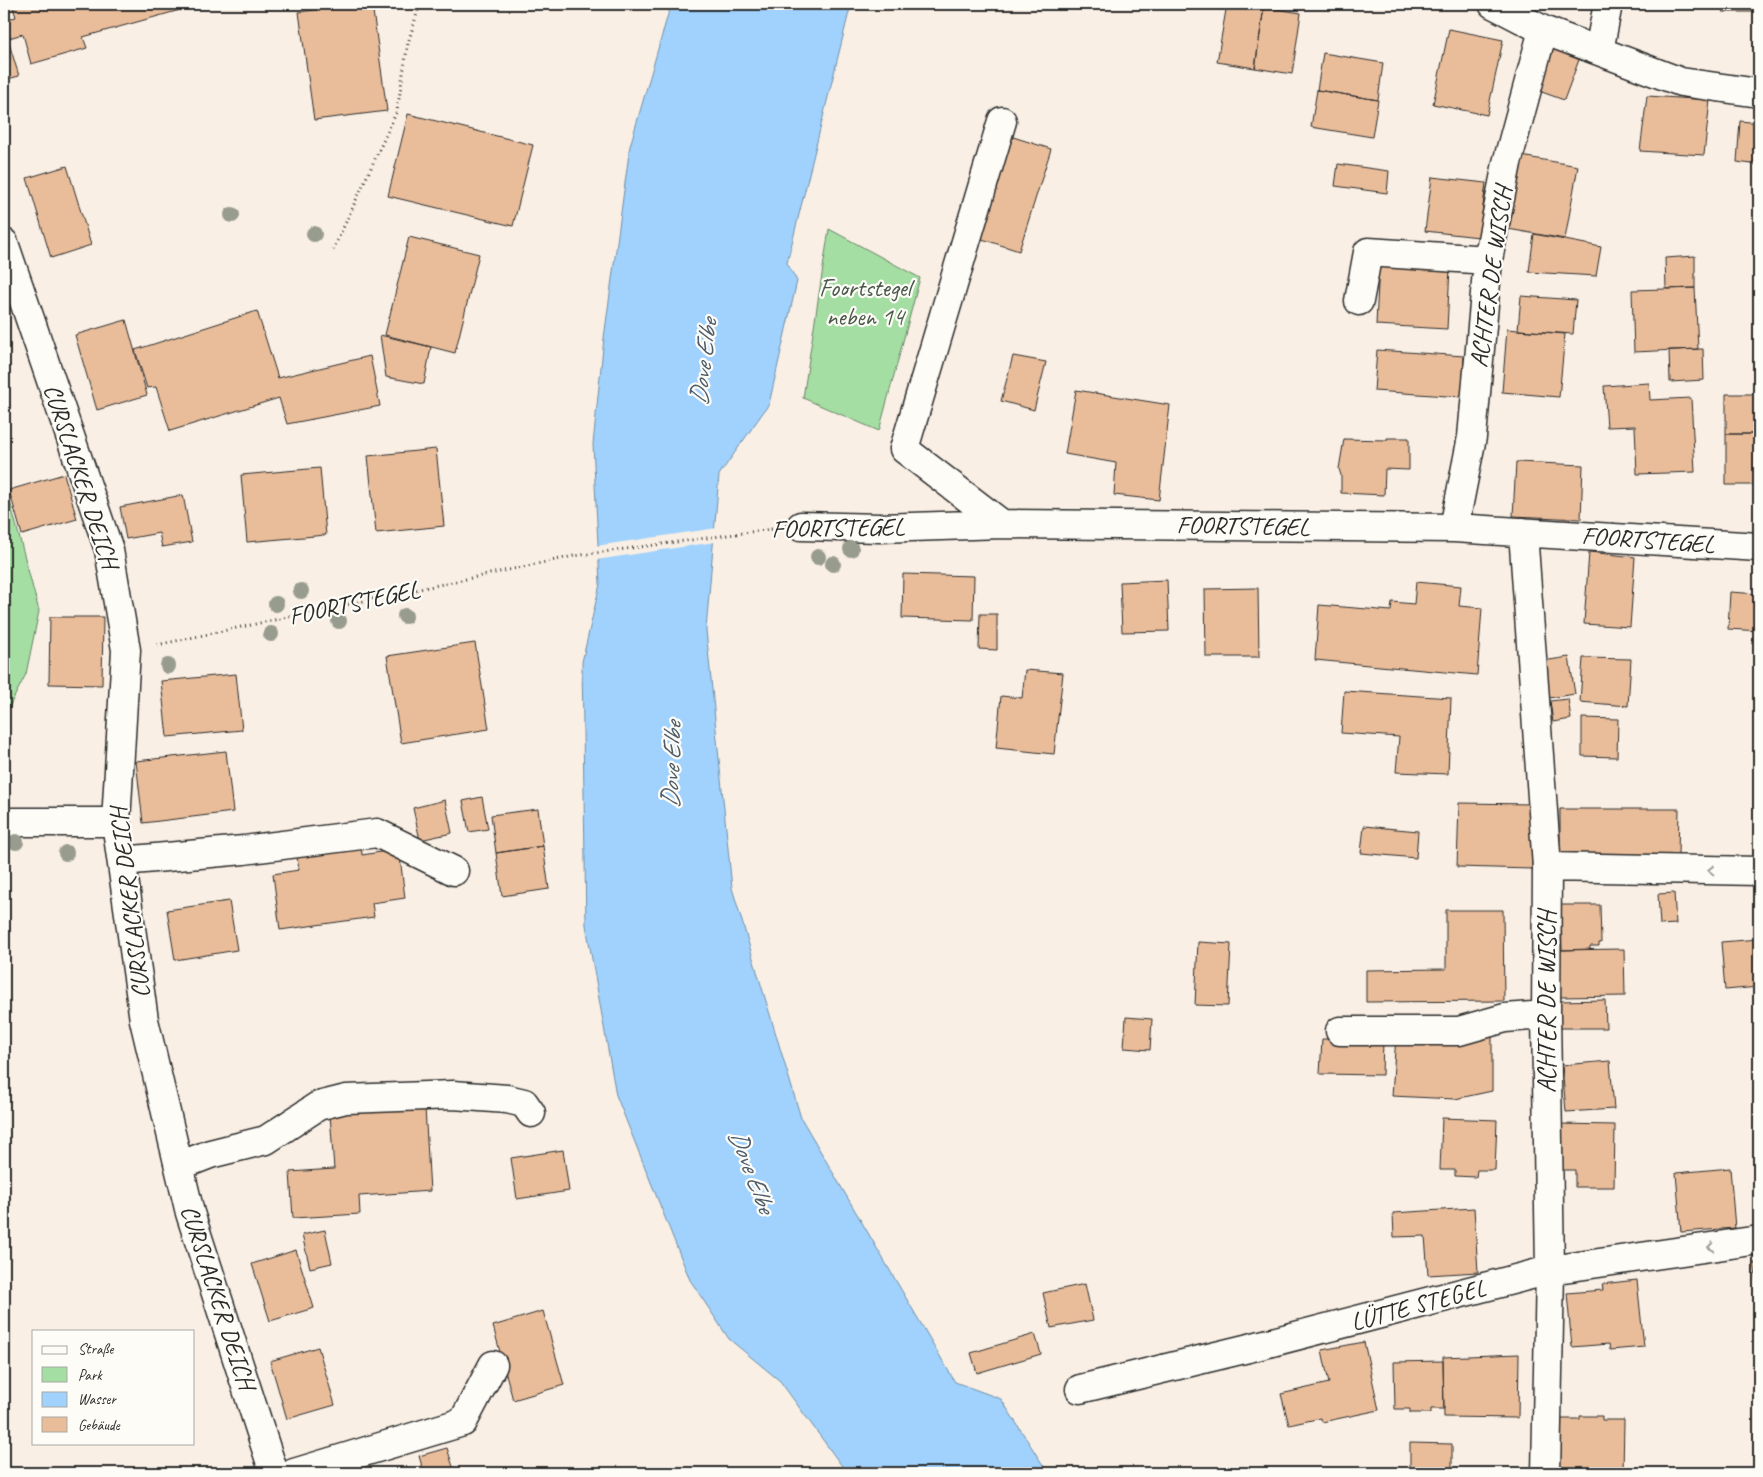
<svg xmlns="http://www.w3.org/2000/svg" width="1763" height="1477" font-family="Caveat,sans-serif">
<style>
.green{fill:#a4dea3;stroke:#688467}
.water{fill:#a0d2fd;stroke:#718fa9}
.pier{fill:#f9efe4}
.building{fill:#eabd9a;stroke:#2b2b2b}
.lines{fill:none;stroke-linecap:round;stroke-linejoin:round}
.minor-casing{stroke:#2b2b2b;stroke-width:31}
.path{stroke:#2b2b2b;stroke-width:3;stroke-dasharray:1 4;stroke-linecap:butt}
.minor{stroke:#fdfcf7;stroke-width:28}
.tree{fill:#989c8f}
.oneway{stroke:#9e9e9b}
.labels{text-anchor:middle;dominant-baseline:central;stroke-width:4.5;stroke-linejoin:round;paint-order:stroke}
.street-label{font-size:25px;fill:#2b2b2b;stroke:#fdfcf7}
.park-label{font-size:25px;fill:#495849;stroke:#fdfcf7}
.water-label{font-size:26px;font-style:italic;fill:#4e5d6a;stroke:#fdfcf7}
</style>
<rect width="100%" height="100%" fill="#f9efe4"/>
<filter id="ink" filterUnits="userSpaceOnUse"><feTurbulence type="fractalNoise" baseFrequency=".02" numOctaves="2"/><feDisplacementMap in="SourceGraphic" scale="10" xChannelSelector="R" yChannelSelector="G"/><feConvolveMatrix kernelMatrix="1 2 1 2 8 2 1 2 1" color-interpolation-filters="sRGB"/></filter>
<g filter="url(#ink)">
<path class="green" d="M829,229L920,278L879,431L803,398Z
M4,479L39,611L26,674L4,717Z"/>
<path class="water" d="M671,4H851L787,263L797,281L769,404L719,475L706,630L732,888L801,1118L955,1382L1001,1399L1048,1473H847L780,1381L729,1339L690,1280L616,1095L586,925L582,662L600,584L593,444L604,338L630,146Z"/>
<path class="pier" d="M717,528L715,542L596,560V546Z"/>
<path class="building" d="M12,4H197L198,5L83,37L87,48L31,64L23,34L9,38L4,20L16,17Z
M361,4H372L387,111L314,120L299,12Z
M1227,4H1242L1264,7L1255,68L1217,62Z
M1723,4H1759V12H1723Z
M1264,7L1301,13L1292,74L1255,68Z
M4,27L19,76L4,80Z
M1449,29L1503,40L1487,115L1433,104Z
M1554,48L1580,57L1564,100L1539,91Z
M1323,53L1383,63L1378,100L1317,90Z
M1317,90L1378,100L1372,137L1311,127Z
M1647,96L1710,100L1704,155L1640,151Z
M408,114L533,145L513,226L388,196Z
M1740,121L1759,123V165L1737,162Z
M1010,136L1051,149L1019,251L979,238Z
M1521,156L1578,166L1565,239L1508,229Z
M1338,164L1389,171L1387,193L1335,186Z
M67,166L91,245L51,258L27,178Z
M1432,177L1486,183L1479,237L1425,231Z
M1534,234L1601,247L1596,276L1529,272Z
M409,237L479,254L455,353L385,335Z
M1695,256V288L1666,289L1665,258Z
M1379,263L1450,267L1447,329L1376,325Z
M1695,288L1698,349L1634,352L1632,290Z
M1521,296L1576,300L1573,334L1518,330Z
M257,311L278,378L370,356L380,406L287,424L279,398L170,431L156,387L147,388L135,350Z
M126,320L147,395L97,410L75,335Z
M1507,329L1565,334L1559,397L1502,392Z
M380,335L431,347L424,384L386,377Z
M1703,349L1704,380L1670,382L1669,350Z
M1377,350L1464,356L1462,397L1374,391Z
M1013,356L1046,362L1034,410L1001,401Z
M1649,383L1650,400L1691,398L1695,472L1637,474L1635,426L1607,427L1604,386Z
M1076,390L1170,405L1159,500L1114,495L1116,463L1065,454Z
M1726,394H1759V434H1726Z
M1726,434H1759V485H1726Z
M1387,438H1409V470L1385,469L1384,495L1341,493V475L1339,469L1344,439L1387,440Z
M436,449L444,526L376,533L368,456Z
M1516,462L1583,465L1581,519L1513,516Z
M320,468L326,535L247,542L241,475Z
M64,474L77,519L22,535L9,490Z
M183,495L192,542L162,547L159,533L126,539L120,507Z
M1589,552L1635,557L1630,627L1584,624Z
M903,574L974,576L973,620L902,618Z
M1167,580L1169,631L1122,632L1120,582Z
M1416,582L1461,586L1459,606L1482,608L1477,675L1315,660L1319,605L1391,611L1392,602L1414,604Z
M1258,588L1259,657H1206L1205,589Z
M1730,592L1759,594V631L1728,629Z
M980,614H997V650L979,649Z
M50,617H103L102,685L49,684Z
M475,643L489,729L401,743L387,656Z
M1569,657L1575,694L1549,698L1543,661Z
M1583,658L1631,659L1628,706L1580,702Z
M1025,670L1063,673L1054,754L996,748L1001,696L1022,698Z
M236,674L242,730L167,737L161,681Z
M1344,691L1451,698L1448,774L1396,772L1399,737L1341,733Z
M1568,699L1571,719L1553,722L1550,701Z
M1582,718L1618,719L1617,757L1582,756Z
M226,751L233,812L143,823L136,761Z
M482,797L488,829L469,832L463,801Z
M445,800L452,833L420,840L413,808Z
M1459,803L1533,804L1532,869L1457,867Z
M538,809L543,846L496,853L491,815Z
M1560,809H1679L1678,856H1560Z
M1364,826L1418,831L1416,858L1361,853Z
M361,843L362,855L399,849L405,898L372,903L374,917L280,930L273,874L299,870L296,851Z
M543,846L549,889L502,896L496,853Z
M1674,893L1676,924L1660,925L1658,894Z
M229,901L237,950L175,960L167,910Z
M1561,905H1600L1601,943H1599V946H1590V949L1562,950Z
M1446,910H1503L1504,1001L1366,1002V970L1446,969Z
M1759,939V987L1725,990L1721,942Z
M1198,942L1231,944L1228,1006L1195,1005Z
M1624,949L1625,996L1559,997L1558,950Z
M1605,1000L1606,1028H1560L1559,1001Z
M1126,1017L1152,1019L1150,1050L1124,1048Z
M1492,1030V1091L1455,1099L1392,1096L1396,1035Z
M1322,1039L1383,1040L1382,1075L1320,1074Z
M1610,1061L1614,1109L1566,1112L1562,1065Z
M425,1108L430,1191L359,1196L360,1214L293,1218L290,1172L334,1169L330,1114Z
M1442,1118L1497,1120L1495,1170H1477L1476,1177L1455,1176V1170H1440Z
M1558,1124L1615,1125L1614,1187H1575V1170H1558Z
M563,1150L569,1191L517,1199L511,1158Z
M1730,1168L1735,1228L1681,1232L1676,1173Z
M1474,1208L1478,1272L1428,1275L1425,1236L1394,1237L1393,1213Z
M325,1230L332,1263L310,1268L302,1235Z
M296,1250L314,1308L270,1321L252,1264Z
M1759,1262V1298L1754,1263Z
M1637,1280L1644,1347L1610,1350L1609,1344L1572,1347L1567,1293L1603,1290L1602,1284Z
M1085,1284L1093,1320L1051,1328L1043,1293Z
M543,1311L564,1385L513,1400L493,1326Z
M1035,1334L1041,1354L977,1373L971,1353Z
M1364,1342L1379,1410L1322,1422L1321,1418L1289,1425L1281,1394L1329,1383L1322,1350Z
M318,1347L335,1405L287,1419L270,1361Z
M1519,1354L1518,1418L1444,1417L1443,1357Z
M1443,1361L1444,1409H1431V1413H1410V1409H1395L1394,1362Z
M1580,1416H1602V1420H1624L1623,1473H1556L1557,1419H1580Z
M1410,1443L1452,1444V1473H1410Z
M447,1448L455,1473H424L419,1456Z"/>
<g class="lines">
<defs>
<path id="minor" d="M1493,4L1543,30L1681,82L1759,93
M1599,51L1608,4
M1002,121L904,449L1002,524
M4,243L109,550L126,650L116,822L144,1020L190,1213L274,1473
M1359,301L1368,252L1488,260
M801,526L880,528L1002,524L1454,528L1759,547
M1454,528L1472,437L1488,260L1507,163L1543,30
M1523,532L1547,867L1546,1015L1550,1270L1546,1473
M4,822H116
M122,861L244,850L377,833L454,871
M1547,867L1759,871
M1340,1031H1459L1505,1018L1546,1015
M179,1166L210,1154L266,1140L318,1106L346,1099L453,1095L507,1099L524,1103L531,1113
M1080,1389L1253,1347L1550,1270L1759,1240
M294,1473L463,1422L493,1365"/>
</defs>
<use href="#minor" class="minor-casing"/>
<path class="path" d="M333,250L397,111L408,43L420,4
M157,645L574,556L772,529"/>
<use href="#minor" class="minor"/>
</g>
<g class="tree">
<circle cx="232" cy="215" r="8"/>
<circle cx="314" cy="234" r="8"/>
<circle cx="851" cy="549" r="8"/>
<circle cx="818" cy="557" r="8"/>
<circle cx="833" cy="564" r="8"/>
<circle cx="301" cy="591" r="8"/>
<circle cx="276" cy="604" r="8"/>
<circle cx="405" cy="616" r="8"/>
<circle cx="339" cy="621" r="8"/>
<circle cx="271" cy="634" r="8"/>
<circle cx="168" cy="666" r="8"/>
<circle cx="16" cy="842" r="8"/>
<circle cx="66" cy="853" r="8"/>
</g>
<defs><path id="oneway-chevron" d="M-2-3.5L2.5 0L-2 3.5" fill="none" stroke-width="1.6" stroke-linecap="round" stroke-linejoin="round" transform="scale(1.25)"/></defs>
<g class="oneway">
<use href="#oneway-chevron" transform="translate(1711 870) rotate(-179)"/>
<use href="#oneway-chevron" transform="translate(1711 1247) rotate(172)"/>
</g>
</g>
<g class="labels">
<g class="street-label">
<text transform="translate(1491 277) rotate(-82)">ACHTER DE WISCH</text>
<text transform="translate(81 476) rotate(72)">CURSLACKER DEICH</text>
<text transform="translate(1243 526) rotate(1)">FOORTSTEGEL</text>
<text transform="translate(838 528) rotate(-1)">FOORTSTEGEL</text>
<text transform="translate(1648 540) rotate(4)">FOORTSTEGEL</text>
<text transform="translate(354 603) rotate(-12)">FOORTSTEGEL</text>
<text transform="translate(130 903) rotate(-97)">CURSLACKER DEICH</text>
<text transform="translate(1547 1002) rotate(-90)">ACHTER DE WISCH</text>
<text transform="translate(218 1297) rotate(72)">CURSLACKER DEICH</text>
<text transform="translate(1418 1305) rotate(-15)">LÜTTE STEGEL</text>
</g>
<g class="park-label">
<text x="865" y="288">Foortstegel<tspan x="865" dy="29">neben 14</tspan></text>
</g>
<g class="water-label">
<text transform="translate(703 362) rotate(-83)">Dove Elbe</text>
<text transform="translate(671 765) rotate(-88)">Dove Elbe</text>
<text transform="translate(752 1171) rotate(69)">Dove Elbe</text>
</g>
</g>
<rect width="1763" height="1477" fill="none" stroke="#fdfcf7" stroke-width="20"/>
<rect x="10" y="10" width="1743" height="1457" fill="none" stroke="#2b2b2b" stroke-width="2" filter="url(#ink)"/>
<rect x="32" y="1330" width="162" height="115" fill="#fdfcf7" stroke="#a9a8a5"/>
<rect x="42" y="1346" width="25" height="8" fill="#fdfcf7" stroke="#a9a8a5"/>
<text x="78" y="1354" font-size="15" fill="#2b2b2b">Straße</text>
<rect x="42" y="1367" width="25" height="15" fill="#a4dea3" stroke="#a9a8a5"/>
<text x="78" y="1380" font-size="15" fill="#2b2b2b">Park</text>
<rect x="42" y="1392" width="25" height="15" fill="#a0d2fd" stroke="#a9a8a5"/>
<text x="78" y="1404" font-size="15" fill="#2b2b2b">Wasser</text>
<rect x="42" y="1417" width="25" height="15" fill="#eabd9a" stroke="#a9a8a5"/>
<text x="78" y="1430" font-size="15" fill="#2b2b2b">Gebäude</text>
</svg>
